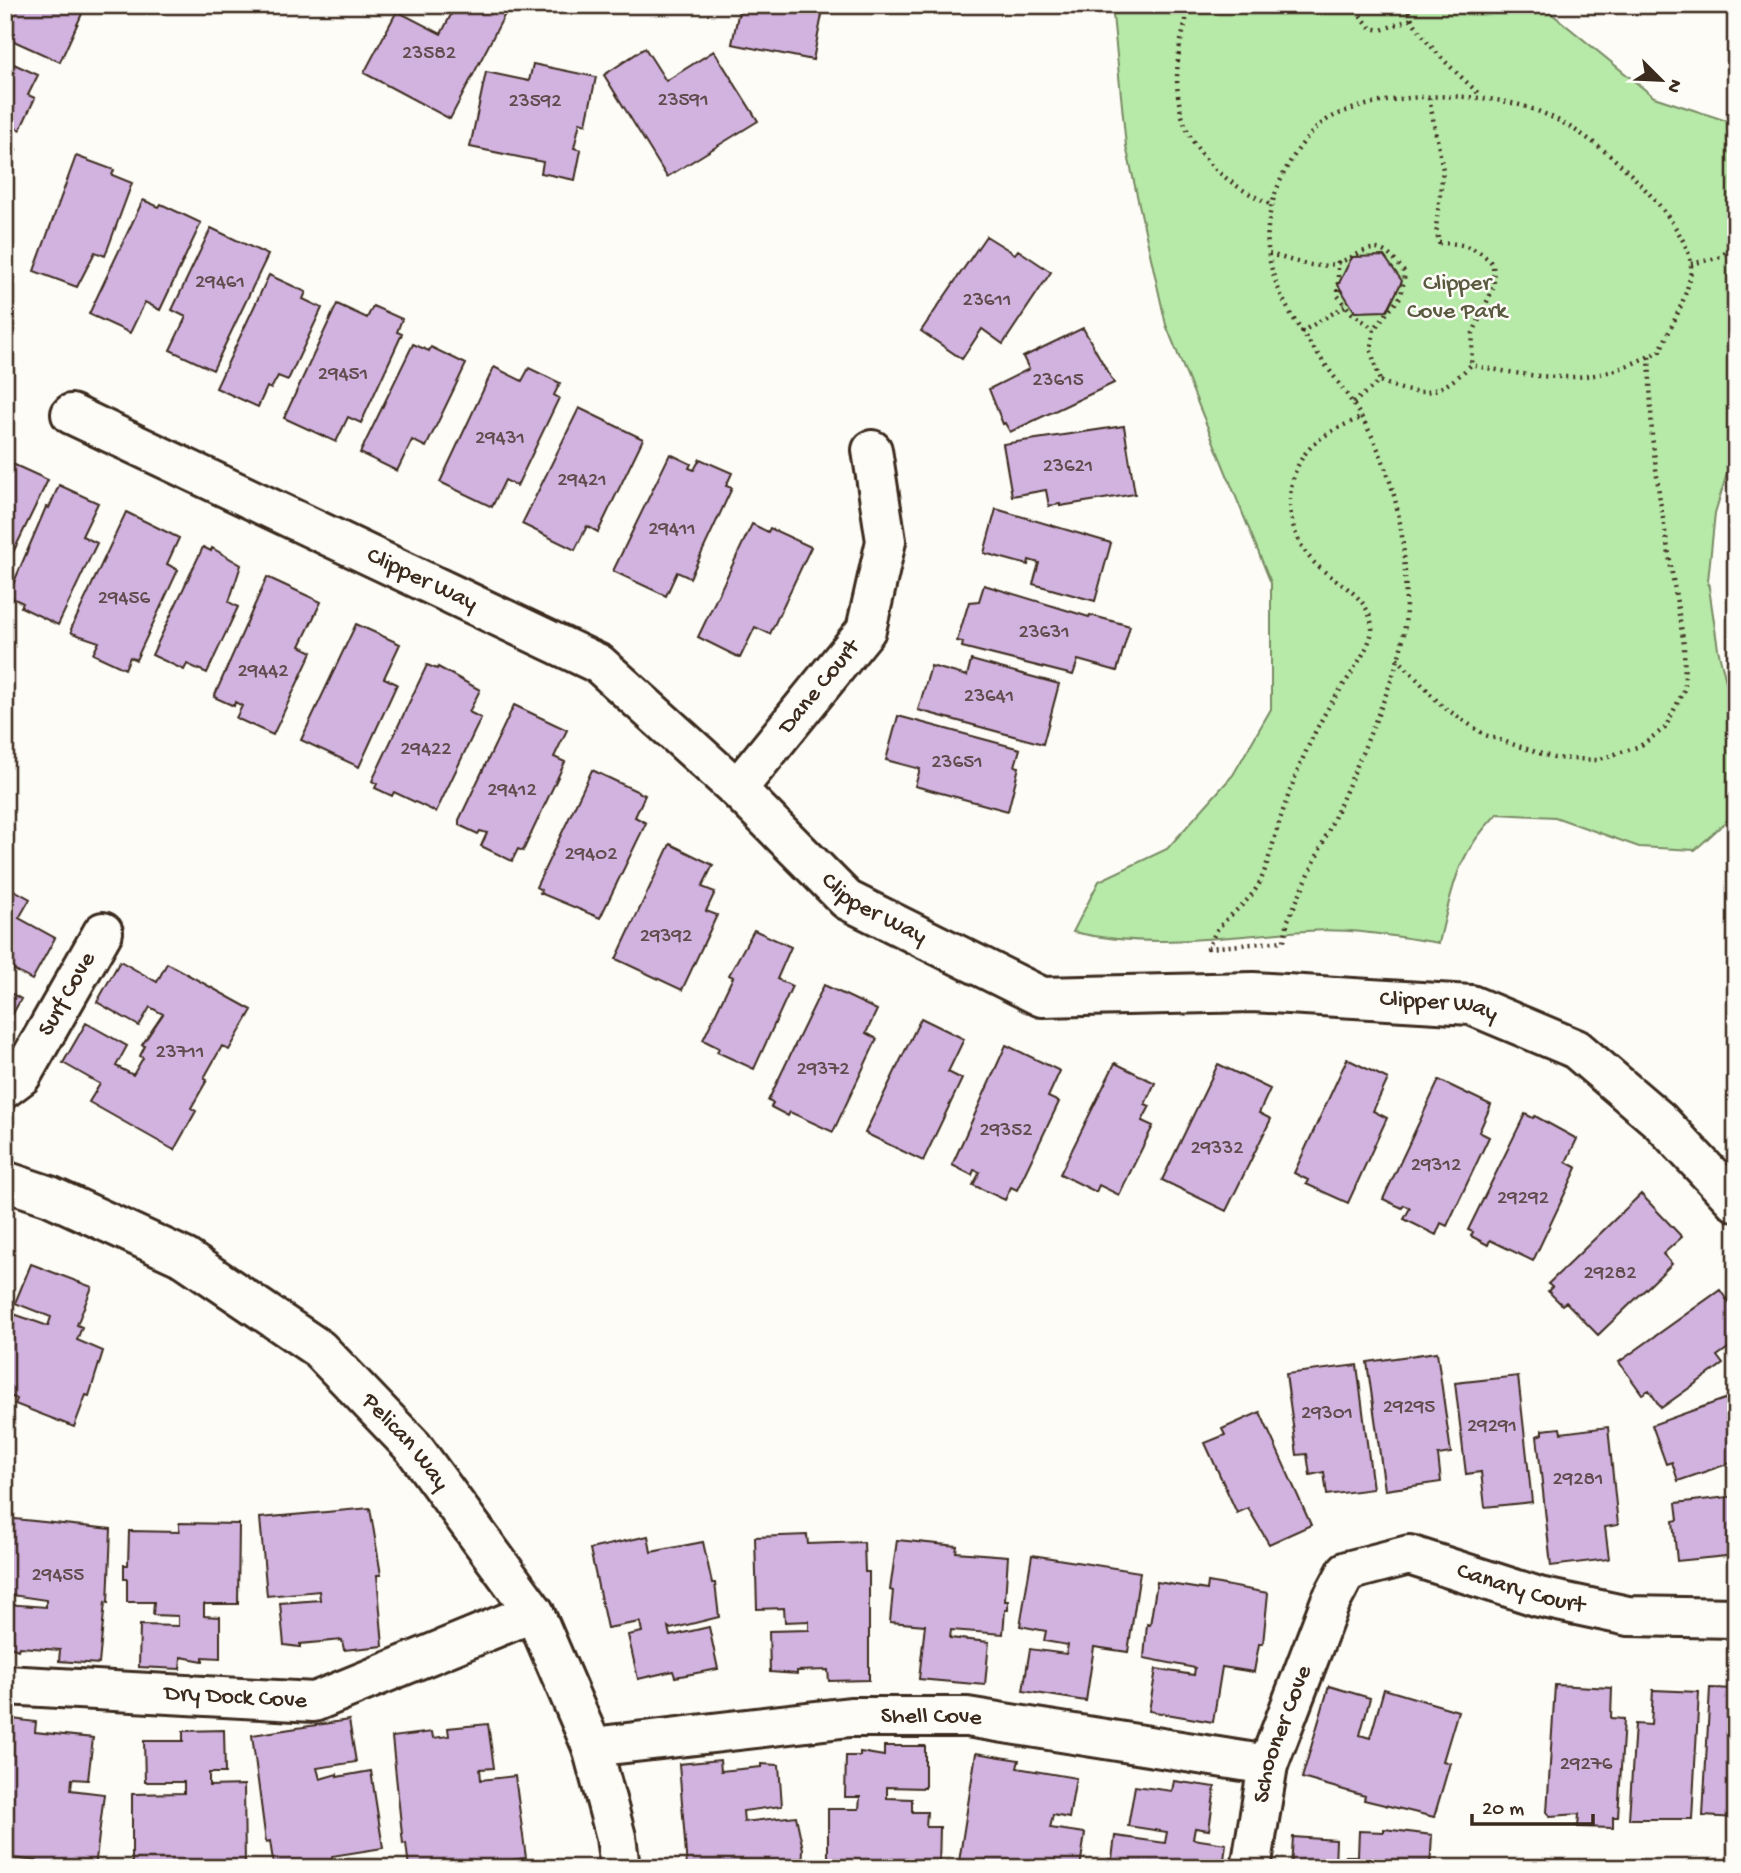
<svg xmlns="http://www.w3.org/2000/svg" width="1741" height="1873" font-family="'Gochi Hand',sans-serif">
<style>
.green{fill:#b7e9a9;stroke:#798a64;stroke-width:2}
.building{fill:#d2b3e0;stroke:#3b2a1e;stroke-width:2}
.lines{fill:none;stroke-linecap:round;stroke-linejoin:round}
.minor-casing{stroke:#3b2a1e;stroke-width:44}
.path{stroke:#3b2a1e;stroke-width:4.5;stroke-dasharray:2 5;stroke-linecap:butt}
.minor{stroke:#fdfcf7;stroke-width:38}
.labels{text-anchor:middle;dominant-baseline:central;stroke-width:5;stroke-linejoin:round;paint-order:stroke}
.number-label{font-size:21px;fill:#614c4e}
.park-label{font-size:24px;fill:#5a5a41;stroke:#fdfcf7}
.street-label{font-size:24px;fill:#3b2a1e;stroke:#fdfcf7}
</style>
<rect width="100%" height="100%" fill="#fdfcf7"/>
<filter id="ink" filterUnits="userSpaceOnUse"><feTurbulence type="fractalNoise" baseFrequency=".0143" numOctaves="2"/><feDisplacementMap in="SourceGraphic" scale="14" xChannelSelector="R" yChannelSelector="G"/><feConvolveMatrix kernelMatrix="1 2 1 2 8 2 1 2 1" color-interpolation-filters="sRGB"/></filter>
<g filter="url(#ink)">
<path class="green" d="M1112,5H1541L1654,97L1736,124V426L1729,467L1715,513L1708,581L1718,649L1736,722V805L1729,819L1695,850L1639,847L1555,817L1497,814C1455,857 1453,887 1439,943C1395,936 1351,928 1306,931C1226,936 1153,950 1073,932L1099,881L1167,849L1233,775L1271,709V583L1166,325L1126,146Z"/>
<path class="building" d="M5,5H86L60,62L5,37Z
M456,5H489L505,14L450,119L364,73L397,11L441,34Z
M740,5H824L813,60L732,44Z
M645,48L666,81L714,51L758,121L667,177L604,75Z
M5,60L38,75L28,95L35,98L20,130L5,123Z
M533,64L596,77L586,124L580,122L574,148L581,150L575,180L541,173L543,162L470,147L486,72L529,81Z
M5,145L16,150L5,182Z
M76,156L114,170L112,175L132,183L105,256L95,252L77,287L34,271Z
M143,200L159,207L161,204L201,223L160,310L145,302L130,333L89,314Z
M211,228L268,255L213,370L170,350L186,317L172,310Z
M986,236L1015,254L1018,250L1051,272L1003,344L982,329L962,359L921,331Z
M1384,256L1402,281L1387,311L1355,312L1338,285L1352,257Z
M269,275L306,292L303,299L322,308L288,380L278,376L271,389L267,387L258,407L216,388Z
M337,304L367,318L373,306L402,319L397,332L402,334L361,423L348,417L336,442L284,418Z
M1083,328L1114,383L1010,432L1005,423L1003,424L989,389L1029,369L1023,357Z
M413,344L429,351L431,347L466,364L426,447L412,440L397,471L360,453Z
M494,367L522,381L529,368L560,383L554,395L559,398L517,486L505,480L492,507L440,482Z
M579,408L643,439L598,532L587,526L575,550L522,524Z
M1124,426L1135,494L1060,506V504L1049,506L1046,490L1012,496L1003,444Z
M670,454L691,464L689,468L694,470L700,459L732,473L726,486L732,488L690,578L677,572L666,596L613,571Z
M6,461L48,480L5,569V462Z
M59,485L98,503L82,536L97,543L58,625L21,607L23,603L8,596L46,507L49,508Z
M996,509L1111,543L1095,601L1033,584L1039,563L1029,560L1028,565L984,553Z
M126,512L179,538L167,564L178,570L136,660L130,657L125,669L93,654L99,642L72,633L71,629Z
M752,524L768,532L770,528L811,547L770,634L755,627L740,658L698,637Z
M203,547L211,551L212,548L241,565L229,602L238,607L207,673L187,664L184,670L152,655Z
M267,577L321,602L300,646L312,652L273,735L236,718L242,706L235,702L234,706L214,697Z
M984,585L1089,617L1090,615L1130,626L1117,671L1078,660L1073,675L962,647L963,642L957,641L969,602L979,601Z
M356,624L400,644L384,678L397,684L359,767L301,740Z
M971,660L1059,684L1043,744L918,710L931,666L967,676Z
M427,665L437,669L438,667L480,690L469,712L481,718L436,812L394,792L392,796L375,788L377,784L372,781Z
M514,705L567,730L554,757L565,762L523,851L518,849L512,861L481,846L487,833L480,831L478,834L459,825V820Z
M898,716L1020,749L1015,766L1019,767L1008,811L915,786L920,769L886,760Z
M592,770L645,795L635,817L646,823L600,918L540,893L541,890L536,887Z
M670,844L713,865L702,887L715,892L706,911L717,915L682,990L616,959Z
M5,885L30,899L19,918L55,938L32,980L5,965Z
M754,930L791,947L777,979L792,986L754,1069L717,1052L719,1048L703,1040L733,977L729,975Z
M120,961L157,982L167,963L252,1010L229,1050L222,1046L204,1078L207,1080L191,1108L196,1111L174,1150L89,1102L100,1084L63,1063L86,1023L127,1046L116,1066L133,1075L143,1058L140,1056L145,1046L142,1045L163,1014L150,1007L139,1026L97,1002Z
M824,985L877,1010L866,1033L877,1039L833,1132L790,1112L788,1116L771,1107L773,1103L768,1101Z
M5,990L21,999L5,1028Z
M921,1018L964,1039L948,1072L962,1079L923,1161L865,1133Z
M1006,1045L1060,1071L1048,1097L1059,1102L1017,1190L1011,1187L1005,1200L973,1185L980,1172L974,1170L972,1175L952,1165Z
M1347,1059L1388,1079L1373,1111L1387,1118L1348,1203L1306,1184L1308,1180L1294,1173Z
M1115,1063L1155,1083L1145,1104L1150,1106L1142,1121L1153,1126L1119,1195L1099,1185L1096,1192L1060,1174Z
M1218,1064L1270,1089L1259,1113L1271,1119L1226,1211L1162,1180Z
M1439,1080L1491,1105L1479,1132L1489,1137L1447,1226L1441,1223L1436,1235L1404,1219L1410,1208L1404,1205L1402,1208L1383,1199Z
M1525,1114L1533,1118L1535,1116L1577,1139L1566,1162L1577,1168L1533,1261L1490,1240L1488,1245L1471,1236L1473,1232L1468,1230Z
M1641,1194L1682,1237L1663,1254L1672,1264L1598,1335L1566,1302L1562,1305L1548,1291L1552,1287L1548,1284Z
M31,1264L92,1287L77,1325L82,1327L77,1340L103,1351L89,1396L86,1395L74,1427L15,1404L17,1399L5,1394V1311L48,1326L51,1317L15,1303Z
M1720,1290L1736,1313V1337L1729,1342L1731,1346L1717,1356L1723,1364L1661,1408L1649,1390L1642,1394L1619,1362Z
M1437,1352L1451,1453L1438,1455L1441,1482L1385,1490L1367,1362Z
M1357,1365L1373,1489L1327,1495L1324,1472L1310,1475L1307,1454L1297,1455L1286,1374Z
M1518,1376L1532,1502L1485,1507L1481,1472L1466,1474L1455,1383Z
M1736,1395V1461L1678,1481L1672,1462L1666,1464L1652,1425Z
M1260,1412L1311,1525L1269,1544L1248,1508L1237,1513L1205,1443L1225,1435L1222,1429Z
M1608,1427L1618,1525L1605,1527L1609,1559L1551,1566L1537,1436L1542,1434V1430L1560,1428L1561,1433Z
M1736,1496V1555L1677,1561L1673,1521L1678,1520L1676,1503Z
M370,1508L381,1575H377L383,1646L344,1650L342,1640L300,1644V1647L284,1645L280,1603L320,1600L319,1591L267,1596L260,1518Z
M5,1518L111,1529L108,1603L105,1602L99,1664L59,1661L60,1650L19,1647L18,1650L5,1645L6,1604L46,1607V1600L5,1594Z
M179,1523L239,1524L238,1604H204V1616L220,1617V1658L203,1657V1661L181,1657L180,1669L139,1667L140,1625L178,1626V1616L153,1615L154,1602H127V1579H124V1565H128L129,1531L179,1532Z
M807,1535L808,1544L864,1542L865,1572H869V1680L829,1681L828,1670L797,1671V1674L770,1672L769,1631L809,1630V1621L785,1622L784,1608L757,1609L755,1537Z
M648,1536L651,1552L703,1542L712,1583H715L719,1617L671,1629L668,1627L670,1636L709,1627L718,1669L675,1677L673,1671L638,1679L628,1635L642,1632L640,1622L607,1628L590,1549Z
M897,1540L957,1546L956,1552L1008,1556L1005,1601H1008V1610H1005L1003,1634L951,1630L950,1638L989,1642L985,1685L919,1679L925,1625L890,1622L893,1591L890,1590Z
M1032,1555L1140,1572L1128,1652L1094,1647L1086,1701L1023,1691L1030,1649L1066,1654L1068,1645L1044,1641L1046,1631L1020,1626Z
M1157,1582L1207,1590L1208,1582L1268,1593L1263,1644H1259L1254,1672L1222,1667L1213,1722L1149,1711L1156,1669L1194,1675L1195,1668L1144,1658L1147,1624L1150,1625Z
M1555,1685L1612,1688L1611,1718L1624,1719L1618,1817H1613V1828L1578,1827L1579,1814L1550,1816L1547,1812Z
M1329,1686L1370,1698L1360,1735L1370,1738L1384,1689L1458,1711L1443,1761L1450,1763L1434,1817L1364,1800L1365,1796L1302,1778Z
M1710,1688L1736,1689V1818L1703,1816Z
M1653,1690L1699,1692L1692,1819H1629L1635,1724L1651,1725Z
M5,1718L36,1722L35,1732L93,1738L88,1780L72,1779L71,1790L104,1794L95,1868H36L37,1861L5,1857Z
M349,1720L356,1762L317,1768L320,1779L337,1774V1777L371,1771L383,1848L332,1856L333,1862L274,1868L270,1841L266,1842L252,1735Z
M488,1724L494,1768L480,1769L481,1780L515,1776L526,1858L450,1868H409L406,1843L403,1844L392,1737L432,1732L433,1738L449,1736L448,1728Z
M224,1730L225,1773H209V1786L244,1785L245,1866L132,1868V1794L184,1793V1782H145L144,1741H183V1731Z
M884,1746H925V1788L887,1787V1798L912,1799V1812H927L926,1827H940L939,1868H828V1809H859L860,1797H845L846,1756H860V1752L884,1756Z
M976,1753L1019,1760L1017,1768L1076,1778L1069,1818L1053,1815L1050,1828L1085,1833L1080,1868H958Z
M720,1760L721,1771L761,1767V1764L779,1765L782,1806L743,1811L744,1822L796,1816L803,1849L802,1868H687L679,1764Z
M1174,1781L1215,1787L1209,1830L1195,1828L1193,1839L1226,1844L1223,1868H1107L1109,1859H1112L1115,1836L1165,1843L1167,1832L1128,1826L1135,1786L1172,1791Z
M1384,1829L1432,1835L1430,1868H1345V1856H1358L1359,1831L1384,1832Z
M1293,1837L1336,1840L1335,1868H1291Z"/>
<g class="lines">
<defs>
<g id="minor">
<path id="s1" d="M71,414L599,664L737,789L847,900L1042,997L1253,992L1471,1005L1576,1049L1660,1121L1736,1202"/>
<path id="s2" d="M737,789L866,630L886,541L872,450"/>
<path id="s3" d="M5,1088L21,1076L103,932"/>
<path id="s4" d="M5,1181L50,1196L185,1258L319,1349L413,1447L534,1612L592,1747L616,1837L620,1868"/>
<path id="s5" d="M5,1685L314,1702L534,1612"/>
<path id="s6" d="M592,1747L850,1717H967L1268,1765"/>
<path id="s7" d="M1251,1868L1268,1765L1330,1603L1347,1571L1409,1555L1539,1597L1628,1616L1736,1618"/>
</g>
</defs>
<use href="#minor" class="minor-casing"/>
<path class="path" d="M1188,5C1187,22 1181,36 1179,52C1168,131 1205,175 1274,206
M1351,5L1371,28L1381,30L1412,19
M1406,5C1418,41 1454,69 1480,95
M1429,98L1443,170L1436,227L1439,243C1463,243 1477,247 1493,264L1494,286L1473,333L1471,365
M1269,254C1286,258 1312,269 1329,265C1367,257 1373,229 1405,273L1401,296L1374,329L1371,351L1380,381
M1338,261V296L1352,313L1374,329
M1691,264L1721,257L1736,242
M1301,332L1345,306
M1353,403L1380,381C1421,399 1439,396 1471,365C1512,373 1558,382 1600,374C1620,370 1641,360 1660,351C1670,328 1692,290 1691,265C1690,245 1666,212 1653,198C1622,162 1580,127 1535,110C1485,90 1384,92 1334,116C1314,125 1298,148 1287,167C1223,287 1334,350 1376,445C1395,486 1404,531 1405,576C1406,595 1407,620 1403,639C1396,673 1381,707 1368,739C1343,800 1315,860 1288,920L1284,941L1208,948C1212,940 1215,931 1221,925C1234,911 1251,900 1260,882C1269,862 1274,838 1281,817C1293,780 1308,743 1327,710C1338,691 1374,646 1372,627C1369,592 1329,581 1310,558C1283,526 1282,472 1315,443C1328,432 1345,424 1361,418
M1397,658L1442,706L1485,735L1554,758L1597,760L1640,746L1665,728L1685,688L1684,645L1660,501L1652,436L1649,356"/>
<use href="#minor" class="minor"/>
</g>
</g>
<g class="labels">
<g class="number-label">
<text x="429" y="54">23582</text>
<text x="683" y="101">23591</text>
<text x="535" y="102">23592</text>
<text x="220" y="283">29461</text>
<text x="987" y="301">23611</text>
<text x="343" y="375">29451</text>
<text x="1058" y="381">23615</text>
<text x="500" y="439">29431</text>
<text x="1068" y="467">23621</text>
<text x="582" y="481">29421</text>
<text x="672" y="530">29411</text>
<text x="124" y="599">29456</text>
<text x="1044" y="633">23631</text>
<text x="263" y="672">29442</text>
<text x="989" y="697">23641</text>
<text x="426" y="750">29422</text>
<text x="957" y="763">23651</text>
<text x="512" y="791">29412</text>
<text x="591" y="855">29402</text>
<text x="666" y="937">29392</text>
<text x="180" y="1053">23711</text>
<text x="823" y="1070">29372</text>
<text x="1006" y="1131">29352</text>
<text x="1217" y="1149">29332</text>
<text x="1436" y="1166">29312</text>
<text x="1523" y="1199">29292</text>
<text x="1610" y="1274">29282</text>
<text x="1409" y="1408">29295</text>
<text x="1327" y="1414">29301</text>
<text x="1492" y="1427">29291</text>
<text x="1578" y="1480">29281</text>
<text x="58" y="1576">29455</text>
<text x="1586" y="1765">29276</text>
</g>
<g class="park-label">
<text x="1457" y="284">Clipper<tspan x="1457" dy="28">Cove Park</tspan></text>
</g>
<g class="street-label">
<text stroke="none"><textPath href="#s1" startOffset="388">Clipper Way</textPath></text>
<text stroke="none"><textPath href="#s2" startOffset="131">Dane Court</textPath></text>
<text stroke="none"><textPath href="#s1" startOffset="954">Clipper Way</textPath></text>
<text stroke="none"><textPath href="#s3" startOffset="114">Surf Cove</textPath></text>
<text stroke="none"><textPath href="#s1" startOffset="1542">Clipper Way</textPath></text>
<text stroke="none"><textPath href="#s4" startOffset="485">Pelican Way</textPath></text>
<text stroke="none"><textPath href="#s7" startOffset="495">Canary Court</textPath></text>
<text stroke="none"><textPath href="#s5" startOffset="231">Dry Dock Cove</textPath></text>
<text stroke="none"><textPath href="#s6" startOffset="341">Shell Cove</textPath></text>
<text stroke="none"><textPath href="#s7" startOffset="138">Schooner Cove</textPath></text>
</g>
</g>
<rect width="1741" height="1873" fill="none" stroke="#fdfcf7" stroke-width="28"/>
<rect x="14" y="14" width="1713" height="1845" fill="none" stroke="#3b2a1e" stroke-width="2.5" filter="url(#ink)"/>
<g transform="translate(1661 80) rotate(114)" stroke="#fdfcf7" stroke-width="5" paint-order="stroke">
<path d="M0-5L12 26L0 18L-12 26Z" fill="#3b2a1e"/>
<text y="-10" font-size="19" font-weight="bold" text-anchor="middle" fill="#3b2a1e">N</text>
</g>
<path d="M1472 1814v10h121v-10" fill="none" stroke="#3b2a1e" stroke-width="3.5"/>
<text x="1482" y="1814" font-size="21" fill="#3b2a1e" stroke="#fdfcf7" stroke-width="5" paint-order="stroke">20 m</text>
</svg>
